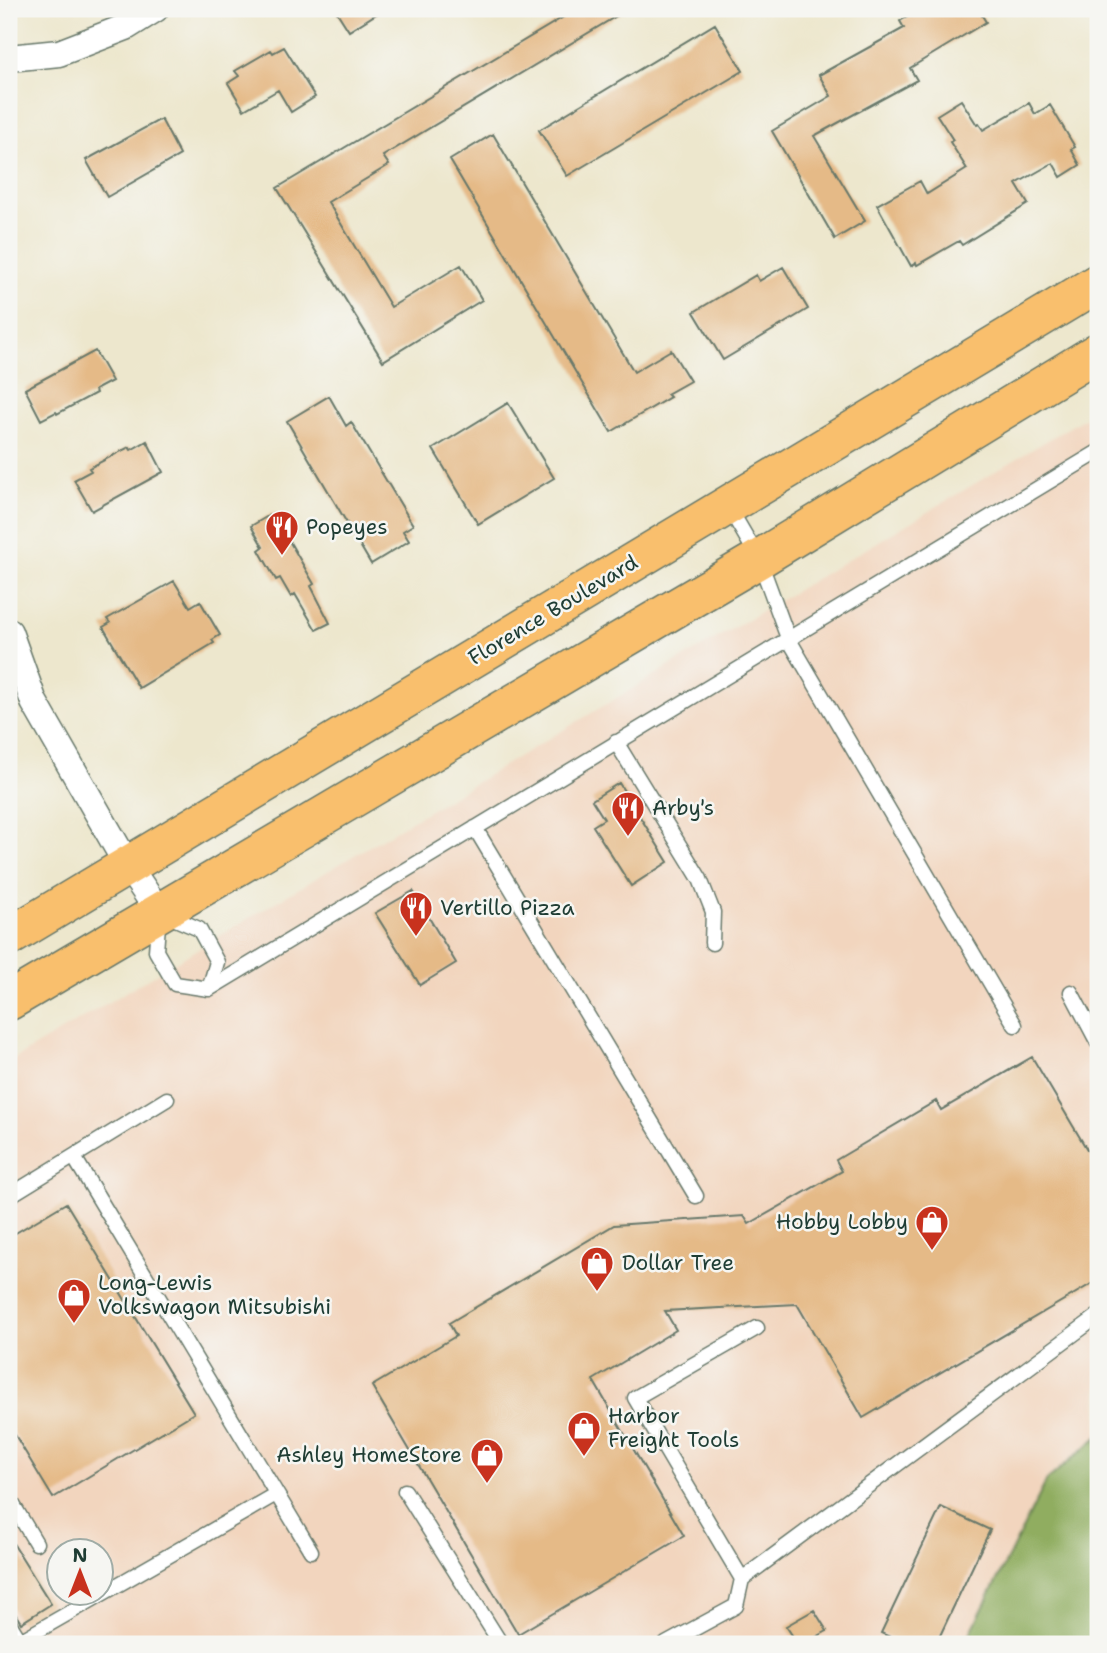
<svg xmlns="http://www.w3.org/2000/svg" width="1107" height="1653" font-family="'Shantell Sans',sans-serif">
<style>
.built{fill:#f2d5be;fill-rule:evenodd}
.forest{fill:#90ad60;stroke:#58754a;stroke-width:2}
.building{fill:#e5ba87}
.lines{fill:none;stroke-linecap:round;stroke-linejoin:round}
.lane-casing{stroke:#67786a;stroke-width:17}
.street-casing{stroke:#67786a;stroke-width:29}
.highway-casing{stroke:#67786a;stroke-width:41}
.lane{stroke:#fff;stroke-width:14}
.street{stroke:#fff;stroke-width:26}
.highway{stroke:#f9bf6d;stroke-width:38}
.labels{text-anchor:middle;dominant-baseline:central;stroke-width:5;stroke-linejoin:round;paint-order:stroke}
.poi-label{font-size:21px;fill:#1f3d34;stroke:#f6f6f2;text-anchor:start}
.street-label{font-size:21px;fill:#1f3d34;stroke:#f6f6f2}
</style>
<rect width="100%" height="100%" fill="#f6f6f2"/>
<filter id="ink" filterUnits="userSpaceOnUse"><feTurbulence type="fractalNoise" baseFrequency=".0143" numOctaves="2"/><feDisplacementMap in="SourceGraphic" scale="14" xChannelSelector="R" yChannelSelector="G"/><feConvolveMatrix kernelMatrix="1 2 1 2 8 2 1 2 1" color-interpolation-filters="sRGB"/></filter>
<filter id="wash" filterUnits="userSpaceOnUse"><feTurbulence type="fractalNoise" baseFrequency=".00686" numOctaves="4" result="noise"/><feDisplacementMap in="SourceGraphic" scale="28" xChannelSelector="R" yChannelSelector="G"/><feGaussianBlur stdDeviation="1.57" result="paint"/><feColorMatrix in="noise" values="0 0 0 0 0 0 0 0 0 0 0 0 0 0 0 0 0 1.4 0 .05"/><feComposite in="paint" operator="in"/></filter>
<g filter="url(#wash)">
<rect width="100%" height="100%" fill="#ede7cd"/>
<path class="built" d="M1098,410V1505L993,1644H9V1062ZM60,1552H102V1594H60Z"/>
<path class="forest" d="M1098,1437V1644H965L1047,1480Z"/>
<g id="blocks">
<path class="building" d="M335,9H384L349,31Z
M577,9H628L383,156L389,165L328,202L391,307L461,265L482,300L383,361L277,188Z
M921,9H978L986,22L910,68L917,80L814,136L865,221L835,239L772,131L831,96L819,75L904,28L900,21Z
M715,24L743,71L567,176L539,130Z
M284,47L315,97L291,112L278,90L244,110L228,83L239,76L235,71L271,50L273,53Z
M961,100L977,125L979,124L983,130L1029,103L1035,114L1050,105L1075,147L1071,149L1080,165L1061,177L1053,163L1016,184L1028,204L962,245L959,241L917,265L916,263L911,266L877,205L920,181L927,194L967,169L950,142L953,140L937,115Z
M161,119L180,155L107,197L86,160Z
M493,134L634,372L671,350L690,381L667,394L670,397L611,432L450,160Z
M783,267L808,309L723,360L694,312L756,275L759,281Z
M95,351L112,381L95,390L96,393L57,414L56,412L41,420L25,389Z
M329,396L346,426L351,422L413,525L403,531L409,541L371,564L287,421Z
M508,403L554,478L478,524L433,449Z
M147,441L163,472L92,511L74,480L91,471L89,468L129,447L131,450Z
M273,513L314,584L311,586L330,623L316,630L295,594L291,597L280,578L276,580L259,550L263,547L251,526Z
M174,581L190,607L200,601L220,635L212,640L214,643L139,688L103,627L110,623L107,619Z
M619,783L668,862L631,886L593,826L604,819L592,800Z
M413,891L456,963L420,985L375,913Z
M1032,1057L1098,1168V1280L863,1418L797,1304L665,1311L676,1330L593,1380L684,1536L518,1634L372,1386L456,1336L449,1323L614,1225L744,1216L749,1224L842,1171L836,1160L936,1101L941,1110Z
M66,1203L194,1413L53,1498L9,1425V1237Z
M941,1507L990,1530L936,1644H905L881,1633Z
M9,1537L51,1604L21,1623L9,1604Z
M814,1610L827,1631L804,1644H798L786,1626Z"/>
</g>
</g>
<g filter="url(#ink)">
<use href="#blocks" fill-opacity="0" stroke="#67786a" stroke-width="2"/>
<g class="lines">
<defs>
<path id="lane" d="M728,506L759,559L788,638L1015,1025
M616,742L700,879L713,912L712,943
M475,828L696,1196
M209,989L217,962L199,929L159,912L156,951L175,984L209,989L1098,452
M1071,992L1098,1043
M74,1157L311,1551
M9,1196L167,1099
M405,1491L501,1644
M9,1498L36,1543
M742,1579L635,1398L757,1328
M9,1623L20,1641L276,1494
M666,1644L736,1606L742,1579L1098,1316"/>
<path id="street" d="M9,58L59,53L126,27L155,9
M9,632L34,702L128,866L159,912"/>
<path id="highway" d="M9,937L1098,283
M9,1001L759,559L1098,352"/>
</defs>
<use href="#lane" class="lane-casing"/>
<use href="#street" class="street-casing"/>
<use href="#highway" class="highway-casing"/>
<use href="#lane" class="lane"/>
<use href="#street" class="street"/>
<use href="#highway" class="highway"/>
</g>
</g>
<defs>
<symbol id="restaurant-pin" viewBox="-11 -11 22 30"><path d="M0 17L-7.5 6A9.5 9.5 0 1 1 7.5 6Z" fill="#c8321e" stroke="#f6f6f2"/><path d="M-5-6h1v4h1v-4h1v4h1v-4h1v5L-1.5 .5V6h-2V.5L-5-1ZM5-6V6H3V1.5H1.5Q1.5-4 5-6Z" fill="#fff"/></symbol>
<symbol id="shop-pin" viewBox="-11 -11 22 30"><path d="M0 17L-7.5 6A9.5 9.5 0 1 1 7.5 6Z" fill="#c8321e" stroke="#f6f6f2"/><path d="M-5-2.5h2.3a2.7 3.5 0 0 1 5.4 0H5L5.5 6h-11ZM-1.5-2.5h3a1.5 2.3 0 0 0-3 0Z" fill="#fff"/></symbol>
</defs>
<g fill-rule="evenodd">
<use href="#restaurant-pin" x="263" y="508" width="38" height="52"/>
<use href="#restaurant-pin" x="609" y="789" width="38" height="52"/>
<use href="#restaurant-pin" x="397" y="889" width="38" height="52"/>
<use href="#shop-pin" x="913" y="1203" width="38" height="52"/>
<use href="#shop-pin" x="578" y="1244" width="38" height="52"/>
<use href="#shop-pin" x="55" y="1276" width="38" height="52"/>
<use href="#shop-pin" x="565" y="1409" width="38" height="52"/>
<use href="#shop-pin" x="468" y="1436" width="38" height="52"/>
</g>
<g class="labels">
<g class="poi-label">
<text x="306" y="527">Popeyes</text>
<text x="652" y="808">Arby's</text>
<text x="440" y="908">Vertillo Pizza</text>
<text x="908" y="1222" text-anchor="end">Hobby Lobby</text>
<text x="622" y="1263">Dollar Tree</text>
<text x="98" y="1283">Long-Lewis<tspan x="98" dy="24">Volkswagon Mitsubishi</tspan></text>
<text x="608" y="1416">Harbor<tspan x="608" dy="24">Freight Tools</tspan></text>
<text x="462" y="1455" text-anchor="end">Ashley HomeStore</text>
</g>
<g class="street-label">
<text transform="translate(553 610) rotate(-31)">Florence Boulevard</text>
</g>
</g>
<rect width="1107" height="1653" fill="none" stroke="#f6f6f2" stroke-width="35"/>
<g transform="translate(80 1572)"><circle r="33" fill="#f6f6f2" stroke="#a0aca6" stroke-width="2"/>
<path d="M0-5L12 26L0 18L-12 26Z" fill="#c8321e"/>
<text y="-10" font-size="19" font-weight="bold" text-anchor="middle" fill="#1f3d34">N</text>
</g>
</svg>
